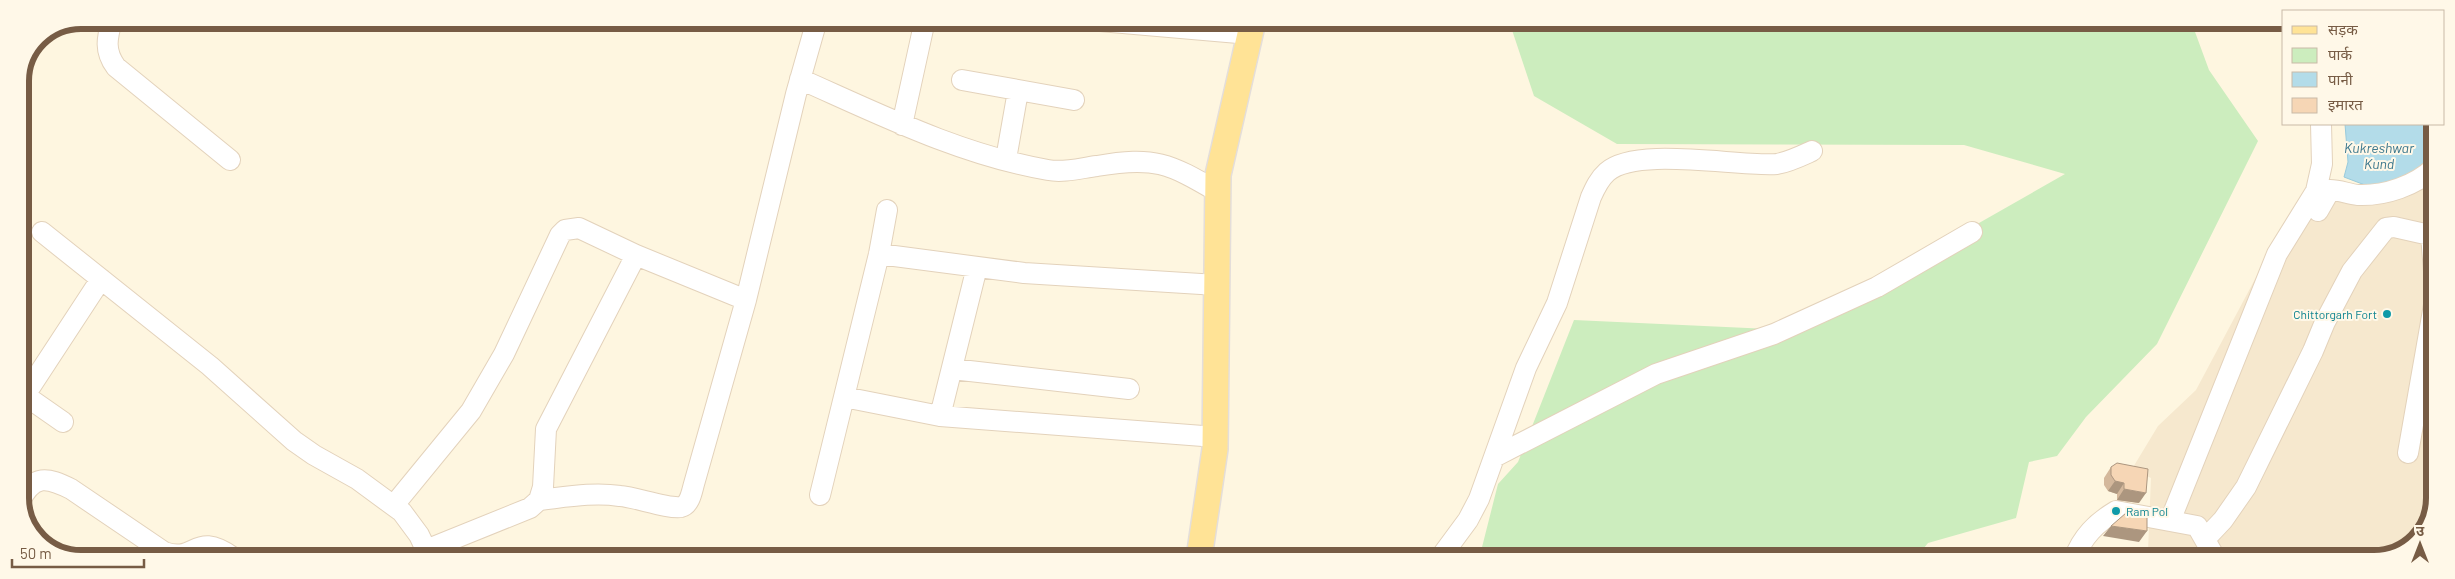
<svg xmlns="http://www.w3.org/2000/svg" width="2455" height="579" font-family="Barlow,'Noto Sans Devanagari',sans-serif">
<style>
.residential{fill:#f6e8ce}
.green{fill:#ccedbe}
.water{fill:#b3dce9;stroke:#99cbdc}
.lines{fill:none;stroke-linecap:round;stroke-linejoin:round}
.minor-casing{stroke:#e3d2bb;stroke-width:22}
.major-casing{stroke:#e4deda;stroke-width:28}
.minor{stroke:#fff;stroke-width:20}
.major{stroke:#ffe396;stroke-width:25}
.wall{fill:#d4b89c}
.shaded-wall{fill:#ac967f}
.building{fill:#f6d6b5;stroke:#ac967f}
.culture-dot{fill:#0f9aa8;stroke:#fff8e8;stroke-width:2}
.labels{text-anchor:middle;dominant-baseline:central;stroke-width:4;stroke-linejoin:round;paint-order:stroke}
.culture-label{font-size:12px;fill:#0d838f;stroke:#fff8e8;text-anchor:end}
.water-label{font-size:14px;font-style:italic;fill:#3d788d;stroke:#fff8e8}
.rim{fill:none;stroke:#775c45;stroke-width:6}
</style>
<rect width="100%" height="100%" fill="#fef6e0"/>
<path class="residential" d="M2435,148L2434,510L2411,546L2374,559H2116L2119,550L2148,551L2151,478L2132,469L2158,426L2196,390L2287,219L2345,192L2430,167Z"/>
<path class="green" d="M1509,21H2191L2209,70L2258,141L2157,344L2086,417L2057,456L2029,462L2016,518L1928,543L1915,559H1479L1498,484L1518,462L1574,320L1791,330L2065,174L1964,145L1617,144L1534,96Z"/>
<path class="water" d="M2345,124H2435C2434,142 2426,158 2419,175L2378,190L2344,177L2348,162Z"/>
<g class="lines">
<defs>
<path id="minor" d="M112,20C107,38 104,51 116,67L230,160
M1100,21L1250,34
M800,79C881,115 961,155 1048,170C1064,173 1081,168 1097,166C1154,156 1169,163 1218,192
M962,80L1074,100
M902,125L925,20
M1006,159L1018,91
M2318,211L2330,190C2340,190 2348,194 2358,195C2385,196 2415,186 2435,167
M42,232L210,366L294,441L314,455L357,479L402,512L419,535L430,558
M2431,235L2434,271
M879,254L1024,273L1217,285
M952,369L1129,389
M20,392L63,422
M25,395L101,279
M844,397L940,416L1216,437
M940,416L977,267
M2408,453L2434,305
M1496,456L1656,374L1774,334L1877,287L1972,232
M820,495L879,254L887,210
M539,500C566,497 593,492 620,496C635,497 668,509 681,507C690,505 692,491 694,484L746,300L796,94L817,20
M20,501C34,474 47,477 71,489L164,552C197,564 194,529 234,558
M394,505L471,411L504,354L560,235L565,230L579,228L636,255L746,300
M2170,521L2277,254L2316,191L2322,164L2321,124
M2205,539L2223,520L2246,487L2313,351L2325,322L2352,271L2386,228L2394,227L2434,236
M426,550L530,508L539,500L543,487L546,429L636,255
M1440,558L1468,520L1479,499L1526,368L1557,303L1591,197C1595,188 1599,179 1607,172C1636,146 1738,167 1777,164C1789,162 1801,156 1812,151
M2074,559C2082,537 2096,523 2116,511L2197,526L2213,554V559"/>
<path id="major" d="M1199,558L1215,449L1218,175L1253,21"/>
</defs>
<use href="#minor" class="minor-casing"/>
<use href="#major" class="major-casing"/>
<use href="#minor" class="minor"/>
<use href="#major" class="major"/>
</g>
<path class="wall" d="M2111,467L2139,503L2117,500V494L2108,491L2104,485V478Z"/>
<path class="shaded-wall" d="M2115,481L2124,483L2117,494L2108,491Z
M2124,489L2146,493L2139,503L2117,500Z
M2111,526L2147,531L2139,542L2103,536Z"/>
<path class="building" d="M2117,463L2148,469L2146,493L2124,489V483L2115,481L2111,475V467Z
M2126,513L2147,517V531L2111,526Z"/>
<g class="culture-dot">
<circle cx="2387" cy="314" r="5"/>
<circle cx="2116" cy="511" r="5"/>
</g>
<g class="labels">
<g class="culture-label">
<text x="2377" y="314">Chittorgarh Fort</text>
<text x="2126" y="511" text-anchor="start">Ram Pol</text>
</g>
<g class="water-label">
<text x="2379" y="147">Kukreshwar<tspan x="2379" dy="16">Kund</tspan></text>
</g>
</g>
<path d="M0 0H2455V579H0ZM81 29H2374A52 52 0 0 1 2426 81V498A52 52 0 0 1 2374 550H81A52 52 0 0 1 29 498V81A52 52 0 0 1 81 29Z" fill="#fff8e8" fill-rule="evenodd"/>
<path class="rim" d="M81 29H2374A52 52 0 0 1 2426 81V498A52 52 0 0 1 2374 550H81A52 52 0 0 1 29 498V81A52 52 0 0 1 81 29Z"/>
<rect x="2282" y="10" width="162" height="115" fill="#fff8e8" stroke="#c9baa7"/>
<rect x="2292" y="26" width="25" height="8" fill="#ffe396" stroke="#c9baa7"/>
<text x="2328" y="35" font-size="15" fill="#775c45">सड़क</text>
<rect x="2292" y="48" width="25" height="15" fill="#ccedbe" stroke="#c9baa7"/>
<text x="2328" y="60" font-size="15" fill="#775c45">पार्क</text>
<rect x="2292" y="72" width="25" height="15" fill="#b3dce9" stroke="#c9baa7"/>
<text x="2328" y="85" font-size="15" fill="#775c45">पानी</text>
<rect x="2292" y="98" width="25" height="15" fill="#f6d6b5" stroke="#c9baa7"/>
<text x="2328" y="110" font-size="15" fill="#775c45">इमारत</text>
<g transform="translate(2420 544)" stroke="#fff8e8" stroke-width="4" paint-order="stroke">
<path d="M0-4L9 19L0 12L-9 19Z" fill="#775c45"/>
<text y="-8" font-size="14" font-weight="bold" text-anchor="middle" fill="#775c45">उ</text>
</g>
<path d="M12 559v8h132v-8" fill="none" stroke="#775c45" stroke-width="2.5"/>
<text x="20" y="559" font-size="15" fill="#775c45" stroke="#fff8e8" stroke-width="4" paint-order="stroke">50 m</text>
</svg>
